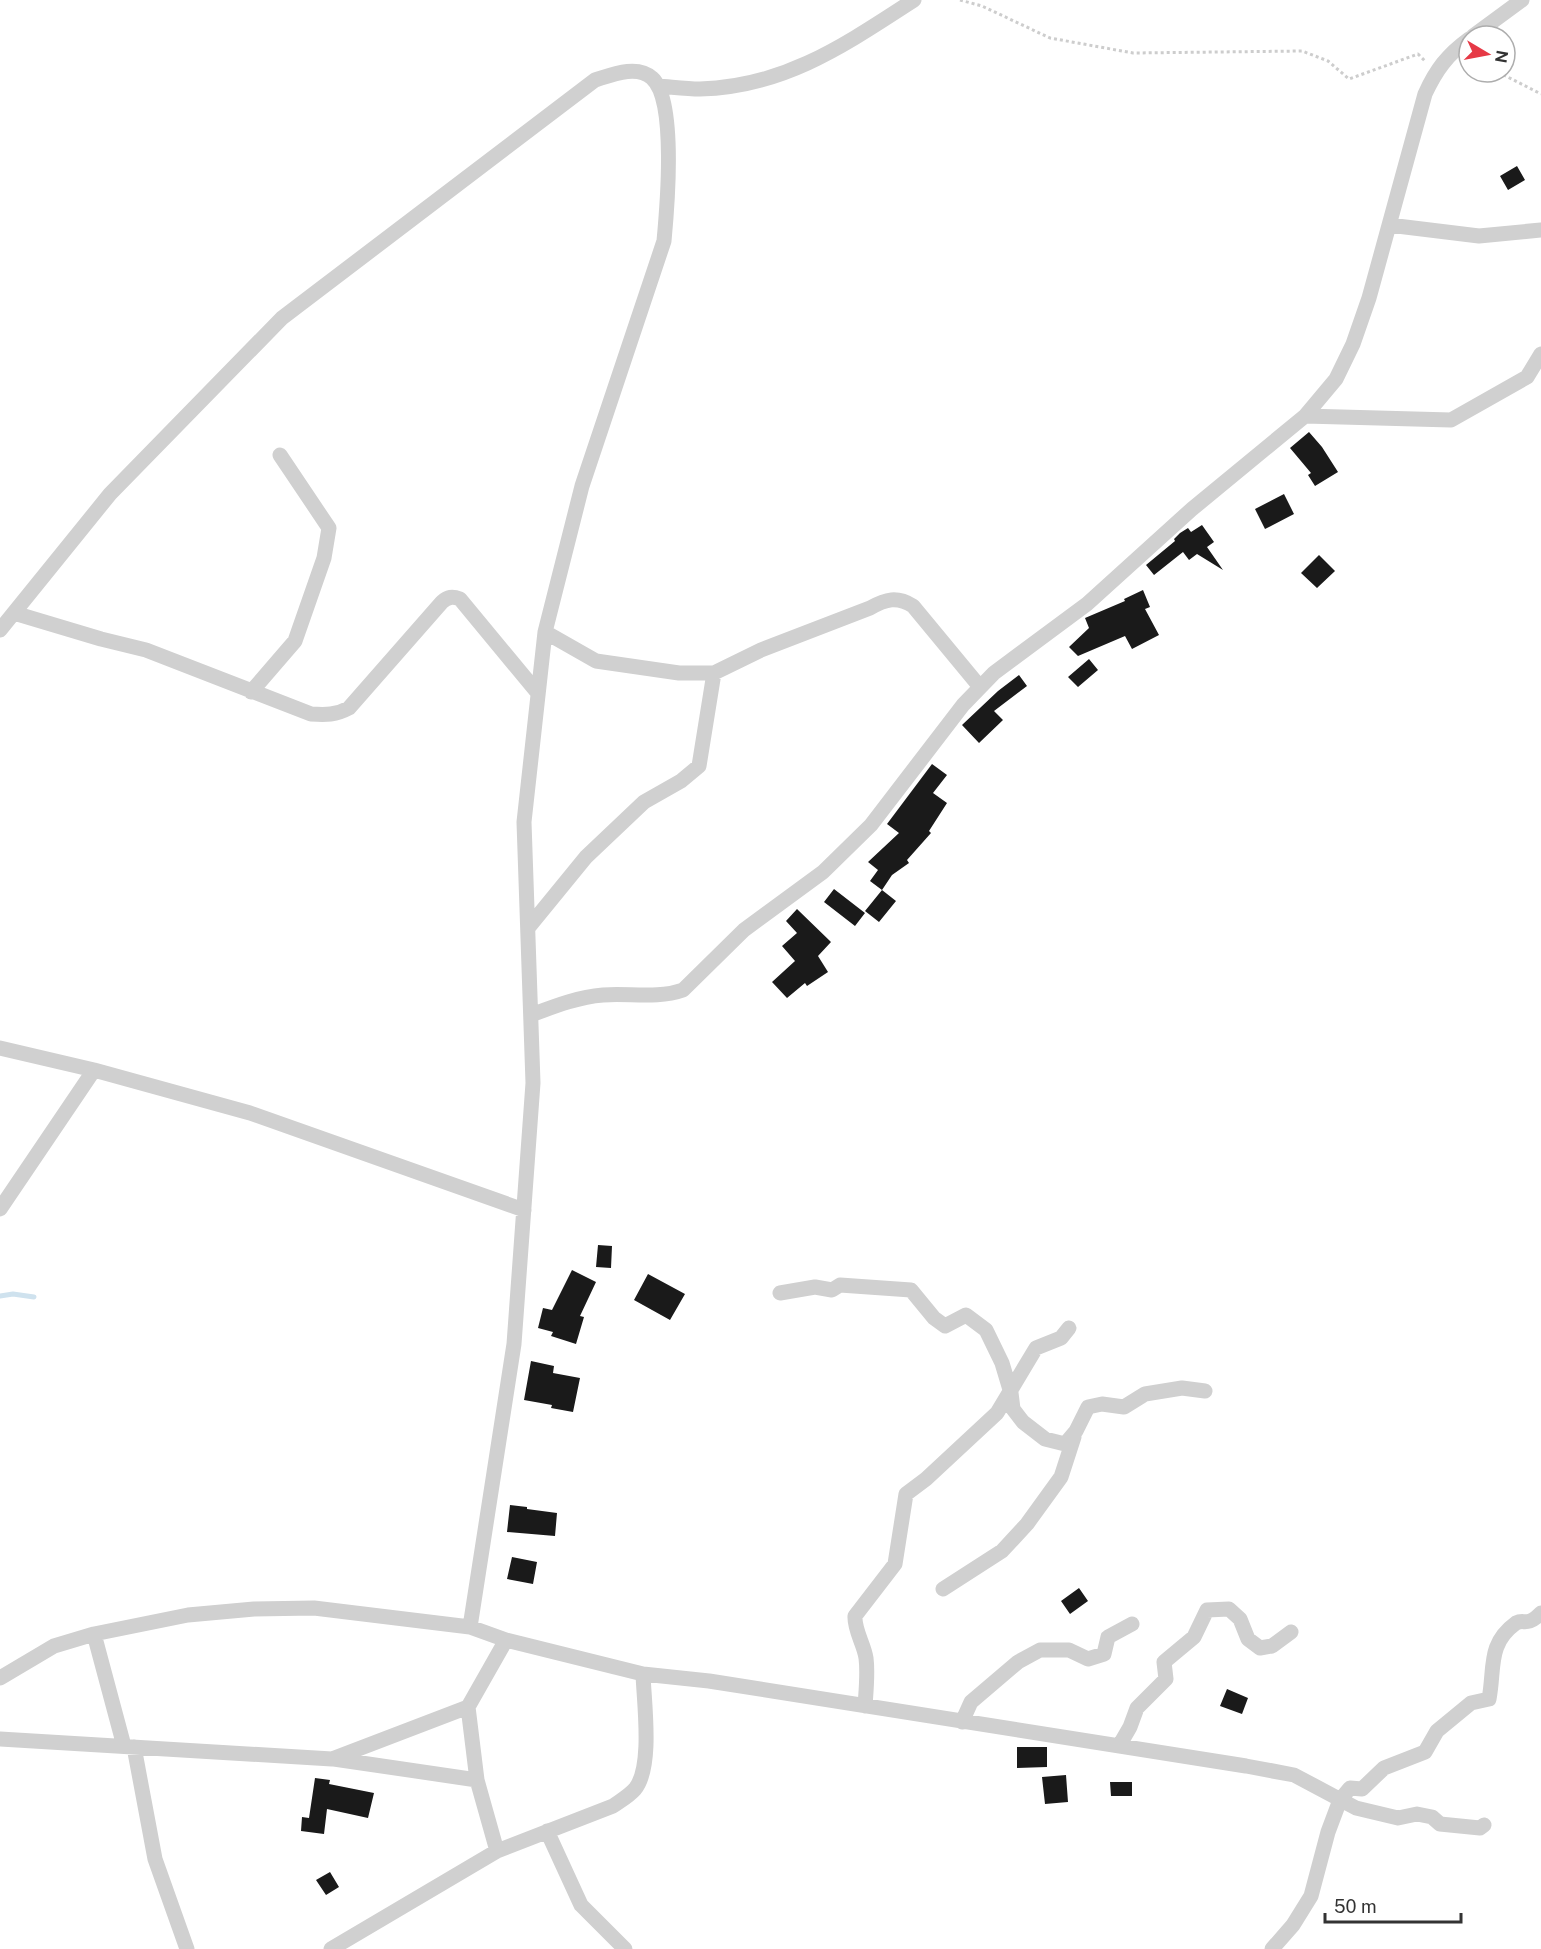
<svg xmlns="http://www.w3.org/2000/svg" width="1541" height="1949" font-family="'Public Sans',sans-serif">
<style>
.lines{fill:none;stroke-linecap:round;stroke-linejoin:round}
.stream{stroke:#cfe2ee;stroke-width:5}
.building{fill:#1a1a1a}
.path{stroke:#cdcdcd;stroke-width:3;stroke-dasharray:3 3;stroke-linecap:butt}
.minor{stroke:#d0d0d0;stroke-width:15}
</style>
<rect width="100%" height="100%" fill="#fff"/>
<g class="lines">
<path class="stream" d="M0,1296L13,1294L34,1297"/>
</g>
<path class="building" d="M1517,166L1525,180L1508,190L1500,176Z
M1309,432L1322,447L1338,472L1315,486L1308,475L1311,473L1290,448Z
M1284,494L1294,514L1265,529L1255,509Z
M1202,525L1214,542L1207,547L1223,570L1197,554L1189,560L1183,552L1154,575L1146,565L1175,541L1174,539L1180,533L1188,528L1191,532Z
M1319,555L1335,571L1317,588L1301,573Z
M1143,590L1150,607L1145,609L1159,635L1132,649L1125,636L1078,656L1069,647L1089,628L1085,618L1125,601L1124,599Z
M1089,659L1098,670L1078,687L1068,677Z
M1019,675L1027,686L994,711L1003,720L979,743L962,725L998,691Z
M932,764L947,775L933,793L947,803L929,831L931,833L907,860L909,863L892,875L882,890L870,881L878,870L868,862L899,833L887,824Z
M834,889L865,913L855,926L824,902Z
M882,890L896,901L879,922L865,911Z
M797,909L831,942L818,956L828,972L807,986L805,983L787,998L772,982L795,961L782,946L797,933L786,921Z
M598,1245L612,1246L611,1268L596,1267Z
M572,1270L596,1282L580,1316L584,1317L576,1344L551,1336L553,1332L538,1328L543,1308L552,1310Z
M648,1274L685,1294L670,1320L634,1300Z
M531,1361L554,1366L553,1373L580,1378L573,1412L551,1408L552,1405L524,1400Z
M510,1505L527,1507V1509L557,1513L555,1536L507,1532Z
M512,1557L537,1562L533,1584L507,1579Z
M1079,1588L1088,1601L1070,1614L1061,1601Z
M1227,1689L1248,1698L1242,1714L1220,1706Z
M1017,1747H1047V1767L1017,1768Z
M1066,1775L1068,1802L1045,1804L1042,1777Z
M315,1778L330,1780L329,1784L374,1793L368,1818L327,1809L324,1834L301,1831L302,1817L309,1818Z
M1110,1782H1132V1796H1111Z
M330,1872L339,1887L326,1895L316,1880Z"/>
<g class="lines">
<path class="path" d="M960,0L982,6L1050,38L1133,53L1302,51L1328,61L1349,79L1418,54L1426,62
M1498,72L1541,94"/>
<path class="minor" d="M1473,36L1522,0
M658,86C672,87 686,89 700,89C785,87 846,44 914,0
M1389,225L1479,236L1541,230
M1305,416L1451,420L1527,377L1541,354
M14,613L101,639L146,650L311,714C326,715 336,715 349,708L442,602C448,597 452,596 460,599L537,692
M0,630L110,494L282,318L595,80C611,75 637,64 652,78C677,100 667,209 664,241L582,486L545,632L524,822L533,1083L514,1344L470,1627
M545,632L596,661L679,673H714L761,650L870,608C886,599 897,596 913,606L980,687
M251,692L295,641L324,558L329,528L280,455
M528,928L586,857L644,802L681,781L699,766L714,673
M531,1015C555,1006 578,997 603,995C630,993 657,999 683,990L744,930L823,872L871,825L963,705L994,673L1087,604L1192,509L1305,416L1336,379L1353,344L1369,298L1425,94C1436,70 1447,55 1469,39
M0,1048L94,1070L250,1113L524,1210
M0,1209L94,1070
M780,1293L815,1287L832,1290L840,1285L911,1290L934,1318L945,1326L966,1315L986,1330L1002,1363L1011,1393L1013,1409L1023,1422L1045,1439L1065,1444L1076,1431L1088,1407L1102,1404L1124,1407L1145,1394L1182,1388L1205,1391
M943,1589L1002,1551L1027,1524L1061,1477L1074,1437
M94,1634L124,1746
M0,1678L54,1646L94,1634L188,1615L254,1609L314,1608L470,1627L506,1640
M865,1706C866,1691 868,1673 866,1658C864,1644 854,1630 855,1616L895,1564L906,1494L926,1479L997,1413L1036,1348L1061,1338L1069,1328
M468,1707L477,1780L497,1851
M962,1722L971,1702L1018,1662L1040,1650H1069L1088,1659L1104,1654L1108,1637L1132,1624
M0,1739L332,1759L468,1707L506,1640L643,1674L709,1681L1246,1766L1294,1775L1356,1808L1398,1818L1417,1814L1432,1817L1440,1824L1480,1828L1484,1825
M1119,1746L1130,1727L1137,1708L1166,1679L1164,1662L1194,1637L1207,1610L1229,1609L1240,1619L1248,1639L1260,1648L1272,1646L1291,1632
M134,1747L155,1859L187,1949
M334,1759L477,1780
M547,1831L581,1905L625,1949
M331,1949L497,1851L613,1806C620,1801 629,1796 635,1789C653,1767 644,1703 643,1674
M1272,1949L1293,1925L1311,1896L1328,1832L1340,1800L1350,1788L1362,1789L1384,1768L1425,1752L1437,1731L1471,1703L1489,1699C1495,1668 1487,1644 1516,1623C1522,1620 1524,1623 1530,1621C1533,1620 1538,1616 1541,1613"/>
</g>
<g transform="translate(1487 54) rotate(100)"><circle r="28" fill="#ffffff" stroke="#adadad" stroke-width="1.5"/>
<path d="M0-4.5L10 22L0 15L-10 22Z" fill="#e63946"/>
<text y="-9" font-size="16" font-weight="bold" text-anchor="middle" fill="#333333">N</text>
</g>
<path d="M1325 1913v9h136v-9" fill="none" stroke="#333333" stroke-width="3"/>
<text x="1334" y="1913" font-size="18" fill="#333333" stroke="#ffffff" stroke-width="4.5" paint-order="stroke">50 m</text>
</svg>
